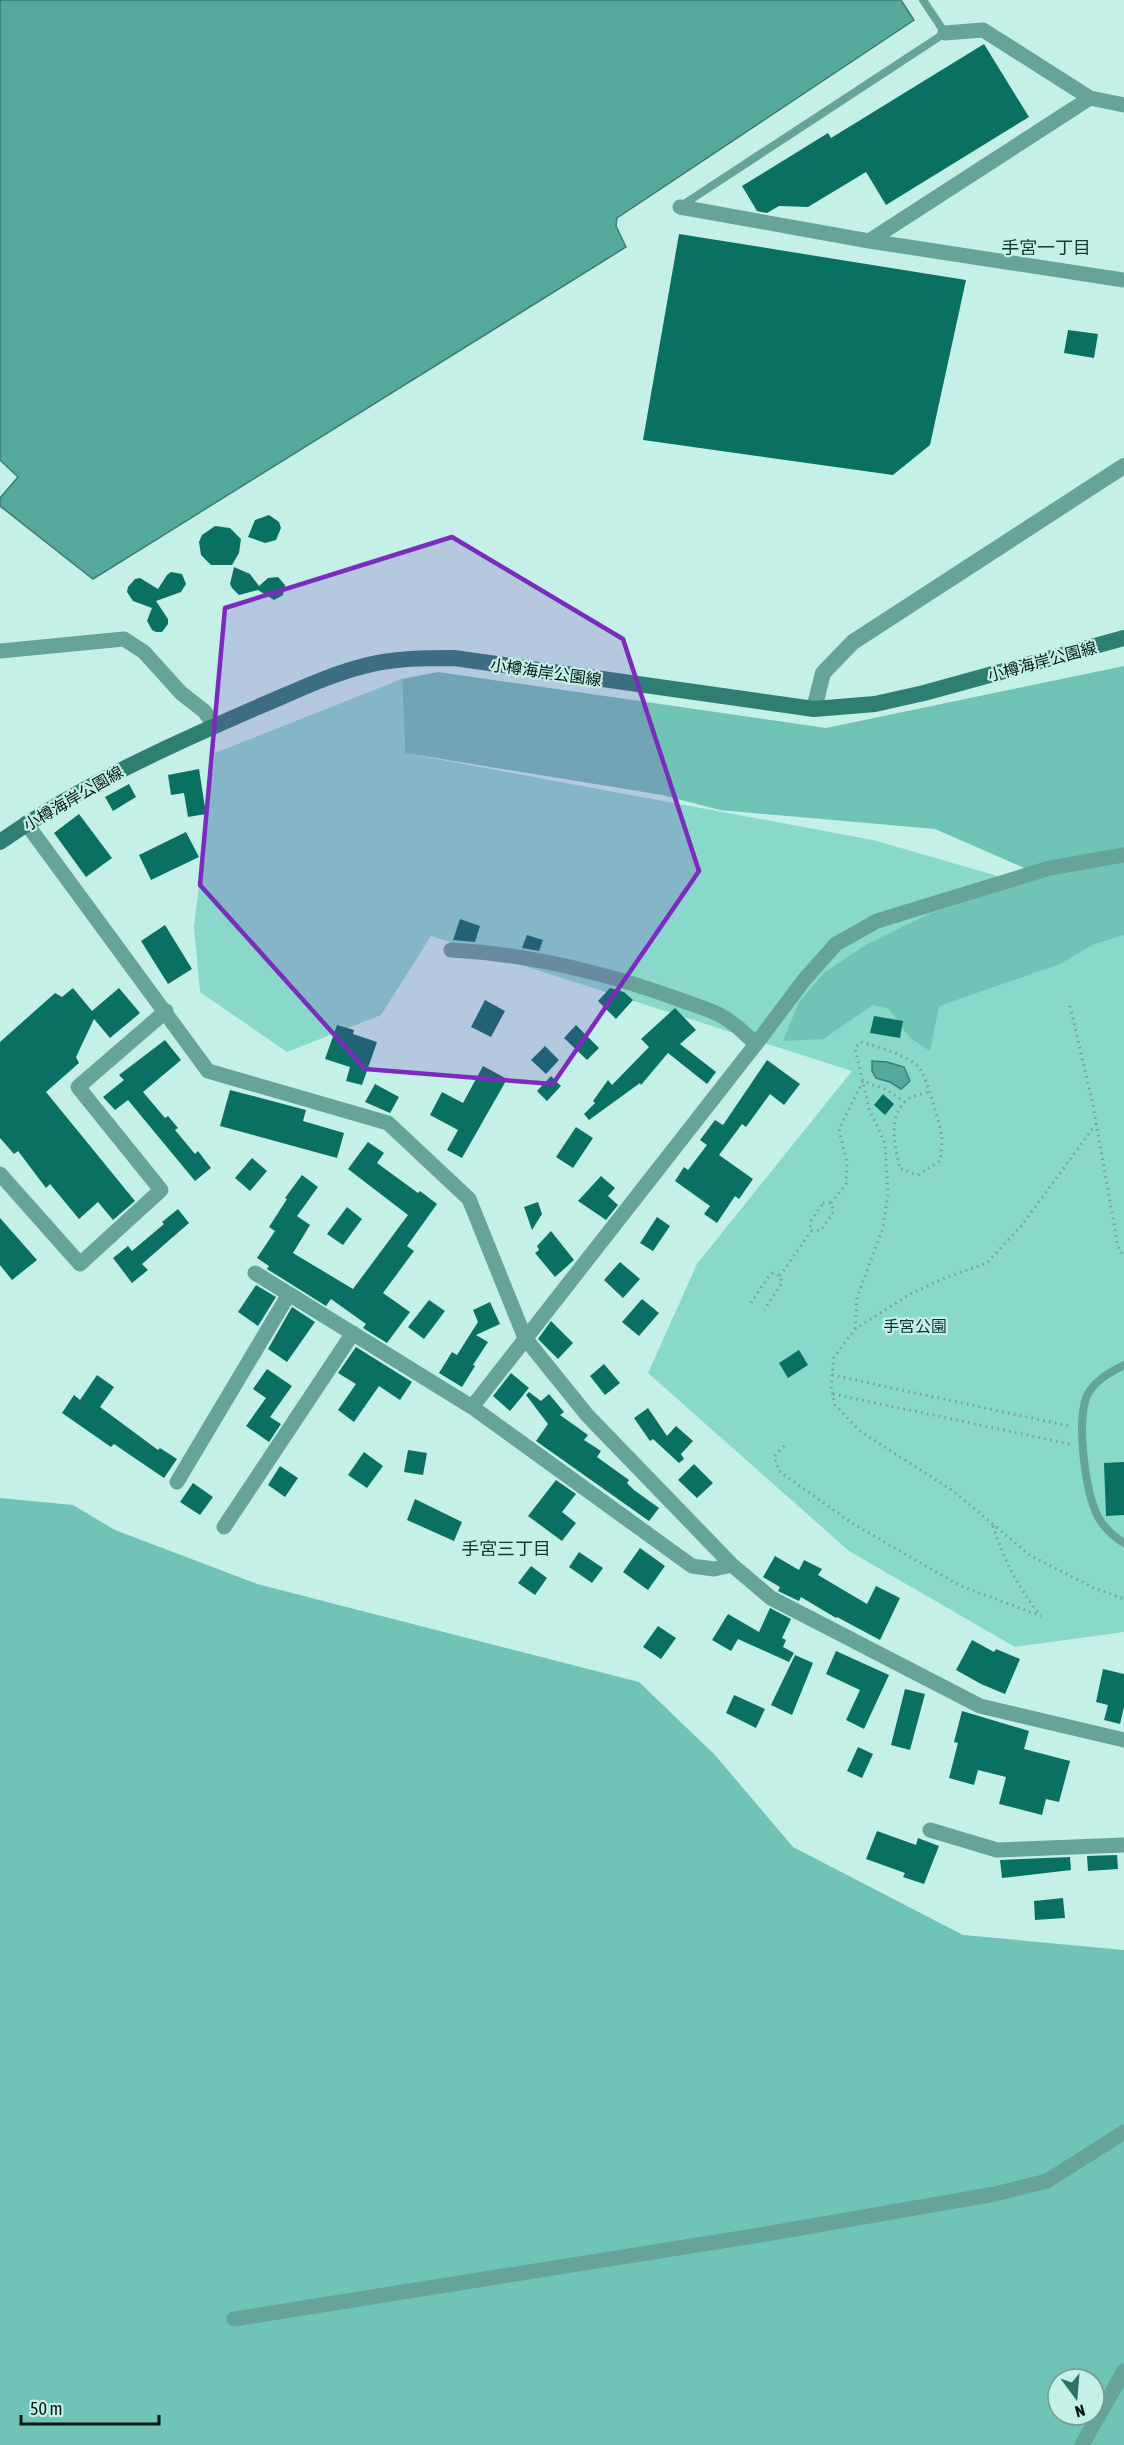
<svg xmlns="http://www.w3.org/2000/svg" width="1124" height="2445" font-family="'Asap Condensed','Noto Sans JP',sans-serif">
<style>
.green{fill:#88d9ca}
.forest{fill:#6fc4b5;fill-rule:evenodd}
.water{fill:#55a99b;stroke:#3e7d73;stroke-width:1.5}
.building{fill:#0b7064}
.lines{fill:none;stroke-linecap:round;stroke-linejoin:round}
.path{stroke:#7c9d97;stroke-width:3;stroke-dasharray:1.5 4.5;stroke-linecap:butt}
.service{stroke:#66a398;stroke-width:8}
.minor{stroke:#66a398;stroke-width:15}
.tertiary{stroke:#66a398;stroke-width:16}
.secondary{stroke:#2e7e72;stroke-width:16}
.marked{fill:#7b2cbf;fill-opacity:0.2;stroke:#7b2cbf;stroke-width:4.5;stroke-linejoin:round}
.labels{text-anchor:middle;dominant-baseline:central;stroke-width:4.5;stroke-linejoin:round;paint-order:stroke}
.street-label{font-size:16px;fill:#071715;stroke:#c4f0e7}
.park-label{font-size:16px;fill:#08322c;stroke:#c4f0e7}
.neighbourhood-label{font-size:18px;fill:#103933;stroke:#c4f0e7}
</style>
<rect width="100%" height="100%" fill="#c4f0e7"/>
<path class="green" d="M402,679L405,753L873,840L1015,881L1124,907V1632L1015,1647L849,1551L648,1373L697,1264L852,1071L431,936L381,1015L287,1052L200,992L194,927L215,753Z"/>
<path class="forest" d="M1124,666V935L1094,944L1060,964L939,1006L930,1051L909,1037L889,1009L873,1005L823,1039L783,1041L799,1002L825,972L867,944L931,913L1045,877L935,829L720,810L662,795L405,753L402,679L438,672L826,728Z
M0,1498L73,1505L115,1530L257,1584L639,1682L715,1755L793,1847L963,1935L1124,1950V2445H0ZM1058,2379H1094V2415H1058Z"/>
<path class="water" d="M0,0H901L914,20L617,218L616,226L626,247L93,579L0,506V498L18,477L0,460Z
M872,1061L887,1062L904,1067L910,1081L901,1089L890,1082L876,1078L872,1071Z"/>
<path class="building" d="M984,44L1029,117L886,205L866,172L808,207L779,206L767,213L757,211L742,186L828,133L831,138Z
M679,234L966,280L930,445L893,475L643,440Z
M1068,330L1098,334L1094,358L1064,353Z
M269,515L279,522L281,528L276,540L265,543L248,537L255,520Z
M215,526L230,528L241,539L239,553L232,565H211L201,555L199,542L202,535Z
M234,567L250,574L259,586L268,578L278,577L285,585L283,595L274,600L258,590L239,595L232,588L230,584Z
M171,572L182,574L186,584L181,592L156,601L168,619V624L162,632H156L152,630L147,621L152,608L133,601L127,592L128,587L135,579L140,578L158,589L167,575Z
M199,769L206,814L188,817L184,793L171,795L168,775Z
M129,784L136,797L113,811L105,797Z
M79,814L112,858L86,877L54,833Z
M186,832L199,857L151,880L139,855Z
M460,919L480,926L475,942L453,940Z
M165,925L192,969L168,984L141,941Z
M527,935L543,940L539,951L522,948Z
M73,988L92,1011L119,988L140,1013L110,1038L94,1019L76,1057L79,1063L46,1092L135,1201L113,1220L98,1202L79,1219L50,1184L46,1188L18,1151L14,1154L0,1138V1042L55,993L62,997Z
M610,988L624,992L633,1000L616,1019L598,1001Z
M485,1000L505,1011L491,1037L471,1027Z
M675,1008L696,1030L680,1044L716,1072L707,1084L668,1053L641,1085L640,1083L589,1120L584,1114L595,1103L593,1101L608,1080L612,1085L649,1047L641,1039Z
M874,1016L903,1021L900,1038L870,1033Z
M337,1025L354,1030L353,1034L377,1042L362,1085L346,1081L350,1067L325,1059Z
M576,1025L599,1048L587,1060L564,1038Z
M165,1040L181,1060L143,1092L165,1118L168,1116L178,1128L175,1130L195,1154L198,1151L211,1168L195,1181L128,1100L115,1110L103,1097L124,1080L119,1075Z
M545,1046L559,1060L546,1074L531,1060Z
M767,1060L800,1084L784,1105L770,1094L746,1127L742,1124L719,1155L753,1179L739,1199L735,1196L717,1223L704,1214L710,1206L675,1181L684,1167L688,1170L707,1145L700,1140L715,1120L723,1125Z
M483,1066L507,1079L462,1158L447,1150L458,1130L430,1115L442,1092L463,1103Z
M551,1076L561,1086L547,1101L537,1091Z
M375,1084L399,1097L390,1113L365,1102Z
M230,1090L306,1110L303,1121L344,1133L337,1158L220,1126Z
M883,1094L894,1104L885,1115L874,1105Z
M576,1127L593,1138L573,1168L556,1157Z
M368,1142L384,1153L377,1163L418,1193L420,1191L437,1204L407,1246L414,1251L383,1293L410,1312L387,1343L363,1328L366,1324L331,1299L326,1306L267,1269L269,1266L257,1258L275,1231L269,1227L287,1199L285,1198L302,1175L318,1187L297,1216L310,1225L293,1253L353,1289L408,1215L348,1169Z
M252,1158L267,1171L250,1191L235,1178Z
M601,1176L615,1188L608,1196L618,1205L606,1220L578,1201Z
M538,1202L542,1214L532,1230L524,1207Z
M347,1207L362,1219L343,1245L327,1234Z
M178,1209L189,1223L142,1264L148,1270L132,1283L113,1258L128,1246L132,1251L164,1224L162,1222Z
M657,1217L670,1226L653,1251L640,1243Z
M0,1218L37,1260L12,1280L0,1265Z
M551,1231L574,1260L555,1277L535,1253L539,1250L537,1246Z
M620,1262L640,1279L623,1298L604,1280Z
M256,1285L276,1297L258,1326L238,1312Z
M642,1299L659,1313L639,1336L622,1322Z
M429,1300L445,1311L424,1339L408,1327Z
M490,1302L500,1324L476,1335L488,1342L473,1365L475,1366L462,1387L439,1373L452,1352L457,1355L478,1322L473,1310Z
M292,1307L315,1322L287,1362L268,1349Z
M551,1321L573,1343L558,1359L538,1339Z
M356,1347L412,1382L400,1400L379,1386L354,1422L338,1410L356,1384L338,1373Z
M799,1350L808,1365L788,1378L779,1363Z
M604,1364L620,1383L605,1395L590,1376Z
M267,1369L292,1386L270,1417L281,1424L269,1442L246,1426L266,1398L253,1389Z
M511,1373L529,1388L510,1411L493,1396Z
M97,1375L114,1387L100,1407L158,1450L160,1448L177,1459L164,1478L114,1444L111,1447L62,1413L74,1395L80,1400Z
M529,1392L541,1401L549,1394L564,1412L560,1415L588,1435L584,1440L601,1451L597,1457L629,1480L627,1483L634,1490L659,1508L649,1521L536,1441L548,1424L526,1395Z
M648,1408L667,1436L676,1426L693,1441L681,1454L684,1459L679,1463L653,1439L650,1441L634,1418Z
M408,1450L427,1453L423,1475L404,1472Z
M364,1452L383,1466L367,1488L348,1475Z
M1124,1462V1515L1106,1516L1104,1463Z
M694,1464L713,1483L697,1498L678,1480Z
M280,1466L298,1478L285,1497L268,1485Z
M556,1480L576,1494L562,1512L576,1523L562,1541L528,1516Z
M193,1483L213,1497L200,1515L180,1502Z
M415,1499L462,1522L454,1541L407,1520Z
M640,1548L665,1566L648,1590L623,1572Z
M579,1552L603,1568L592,1583L569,1567Z
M775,1556L799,1570L804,1560L822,1569L818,1575L867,1604L876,1586L900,1598L880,1640L837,1617L836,1618L801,1597L799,1601L778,1591L780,1587L763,1577Z
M531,1566L547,1578L535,1595L518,1583Z
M770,1608L791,1619L782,1638L786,1640L783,1647L794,1653L789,1662L738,1639L731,1651L712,1640L728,1614L759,1632Z
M658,1626L676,1638L661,1659L643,1647Z
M972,1640L994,1652L996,1649L1020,1659L1005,1694L981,1684L956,1670Z
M836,1651L889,1675L864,1729L846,1720L860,1690L826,1674Z
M795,1655L813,1663L792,1715L771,1705Z
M1103,1669L1124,1674V1707L1120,1724L1104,1720L1108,1705L1096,1702Z
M905,1689L925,1694L910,1750L891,1745Z
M734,1695L765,1709L756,1728L726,1713Z
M962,1711L1029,1731L1024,1749L1070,1761L1059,1802L1046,1799L1042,1815L999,1804L1006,1777L978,1770L974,1785L949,1778L958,1743L954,1742Z
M858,1747L873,1754L862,1778L847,1771Z
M877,1831L916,1845L918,1838L939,1846L924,1884L903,1877L905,1873L866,1859Z
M1117,1855L1118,1869L1088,1871L1087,1856Z
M1070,1857L1071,1870L1002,1878L1000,1860Z
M1063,1898L1065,1918L1035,1920L1034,1901Z"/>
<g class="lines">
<path class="path" d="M1070,1006L1093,1105L1118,1247L1124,1257
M1096,1124L1022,1225L987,1263L945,1278L910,1294L855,1329L834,1357L831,1386L835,1405L860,1431L953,1491L1031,1556L1094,1588L1124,1599
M823,1203H831L834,1211L821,1230L811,1231L810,1222Z
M831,1203L846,1184L847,1163L839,1129L863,1081L887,1090L905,1102
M780,1276L811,1231
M751,1303L769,1276L773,1273L780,1276L782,1283L764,1310
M855,1329L857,1297L883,1228L888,1194L885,1143L869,1109L855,1048L861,1042C876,1046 911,1056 920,1069C927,1078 940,1125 942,1137C942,1144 941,1153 940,1161L918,1175L900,1169C895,1147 886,1113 910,1098C915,1095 923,1094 928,1092
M832,1375L1069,1426
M833,1394L1070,1444
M784,1446L774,1457L779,1471L849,1521L908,1556L961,1586L1041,1616
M993,1526C1004,1560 1018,1587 1040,1615"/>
<path class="service" d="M681,206L945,33L923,0
M1124,1365C1110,1372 1092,1382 1086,1398C1077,1425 1085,1491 1098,1517C1104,1527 1114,1537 1124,1543"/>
<path class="minor" d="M945,33L983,30L1090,98L1124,105
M680,207L869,241L1124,280
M869,241L1090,98
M0,651L124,639L144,652L181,693L204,711L215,726
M26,823L208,1071L388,1123L469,1199L525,1338L587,1415L732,1565L771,1598L980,1706L1124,1740
M451,950C528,954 606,973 678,999C696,1006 717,1011 732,1023C741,1029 748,1037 756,1044
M0,1174L80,1264L161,1190L78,1087L166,1011
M255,1273L472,1407L692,1566L714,1569L732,1565
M472,1407L756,1044L804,980L836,944L877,921L1050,868L1124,855
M177,1482L289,1294
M224,1527L353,1333
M930,1830L997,1850L1124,1845
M234,2319L766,2234L995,2194L1047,2181L1124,2132
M1082,2445L1124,2371"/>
<path class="tertiary" d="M814,709L823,673L853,642L1124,466"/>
<path class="secondary" d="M0,842C80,786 168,746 258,707C294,692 330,674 368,665C397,658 424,658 454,658L814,709L875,704L924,693L1124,638"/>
</g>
<path class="marked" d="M452,537L623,639L699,871L553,1084L365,1069L200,885L225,608Z"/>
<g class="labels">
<g class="street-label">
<text transform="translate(1042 661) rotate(-15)">小樽海岸公園線</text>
<text transform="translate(546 672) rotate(8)">小樽海岸公園線</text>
<text transform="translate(73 798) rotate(-30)">小樽海岸公園線</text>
</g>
<g class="park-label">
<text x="915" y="1326">手宮公園</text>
</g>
<g class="neighbourhood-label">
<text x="1046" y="247">手宮一丁目</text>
<text x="506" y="1548">手宮三丁目</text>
</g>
</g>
<g transform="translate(1076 2397) rotate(164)"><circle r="28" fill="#c4f0e7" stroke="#789993" stroke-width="1.5"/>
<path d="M0-4.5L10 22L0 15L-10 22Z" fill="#2c7267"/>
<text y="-9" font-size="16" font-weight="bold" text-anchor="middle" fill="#071715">N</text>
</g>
<path d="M21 2415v9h138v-9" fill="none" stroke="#071715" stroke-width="3"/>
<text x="30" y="2415" font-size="18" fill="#071715" stroke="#c4f0e7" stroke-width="4.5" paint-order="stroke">50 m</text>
</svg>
